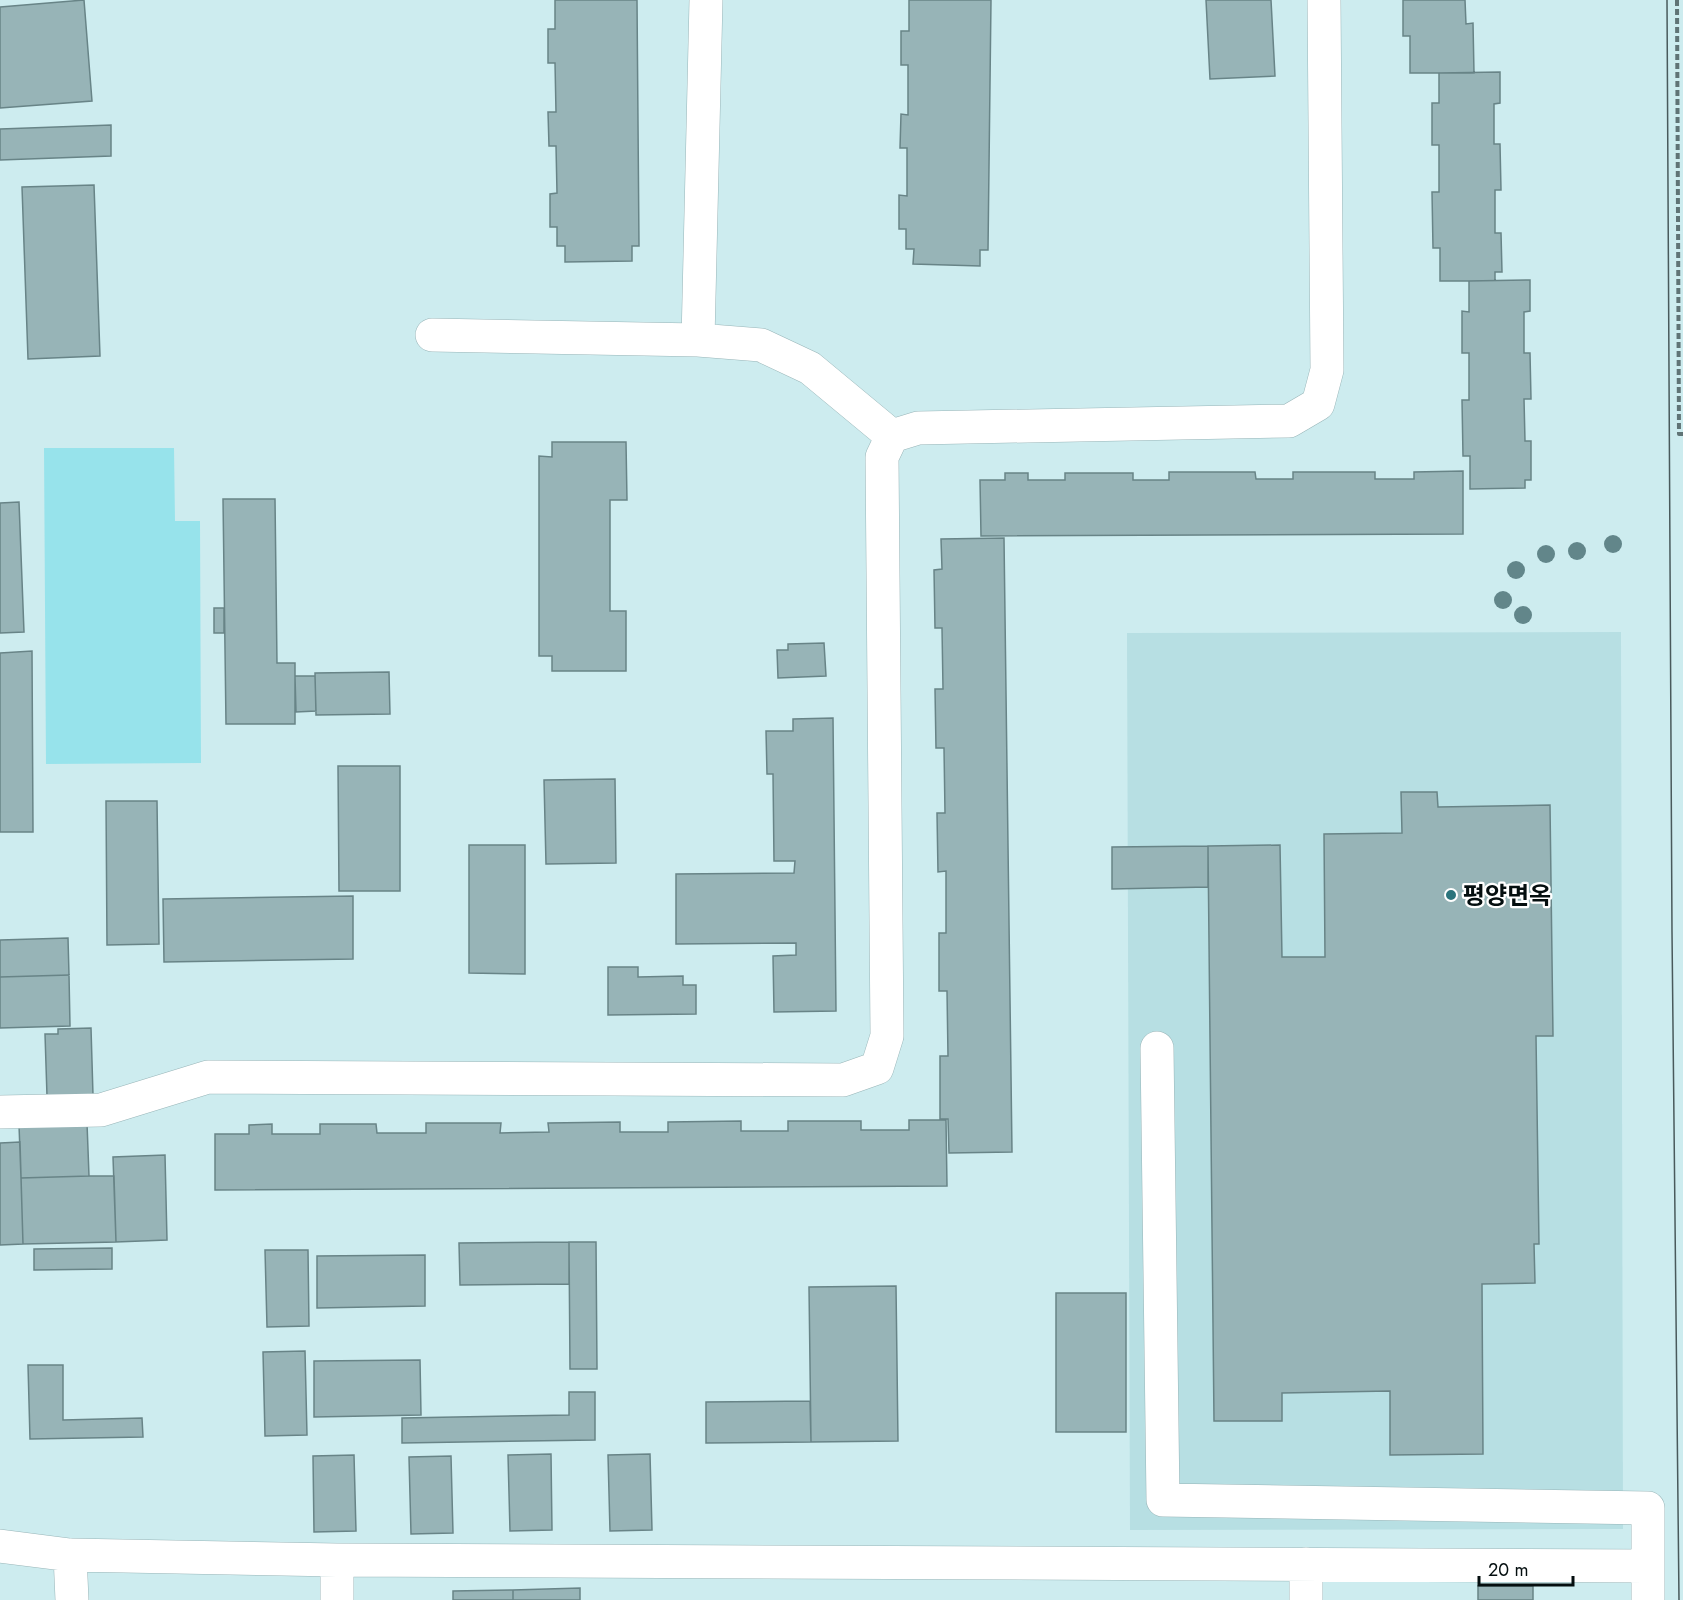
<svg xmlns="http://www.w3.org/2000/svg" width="1683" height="1600" font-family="Jost,'Noto Sans KR',sans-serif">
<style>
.built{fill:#b7dfe3}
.green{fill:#97e3eb}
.building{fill:#97b4b7;stroke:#688487;stroke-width:1.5}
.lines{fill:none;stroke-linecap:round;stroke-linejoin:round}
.minor-casing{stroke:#98b5b8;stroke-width:34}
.path{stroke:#607476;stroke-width:4;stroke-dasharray:6 3;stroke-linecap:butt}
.minor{stroke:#fff;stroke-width:33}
.tram{stroke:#495a5c;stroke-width:1.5}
.tree{fill:#62868a}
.poi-dot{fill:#2b747c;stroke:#fff;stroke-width:2}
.labels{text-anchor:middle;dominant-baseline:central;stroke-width:4.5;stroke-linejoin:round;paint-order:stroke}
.poi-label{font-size:24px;font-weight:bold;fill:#040e0f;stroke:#fff;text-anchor:start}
</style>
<rect width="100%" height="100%" fill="#cdecef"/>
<path class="built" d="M1621,632L1623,1529L1130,1530L1127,633Z"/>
<path class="green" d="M44,448H174L175,521H200L201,763L46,764Z"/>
<path class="building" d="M84,0L92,101L0,108V7Z
M555,0H637L639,246H632V261L565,262V246H557V227H550V194L557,193L556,146H549L548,112H556L555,63H548V29H555Z
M909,0H991L988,250H980V266L913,264L914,249H906V229H899V195L907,196V148H900L901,114L908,115V65H901V31H909Z
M1206,0H1271L1275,76L1210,79Z
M1403,0H1465L1466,24L1473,23L1474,73H1410V36H1403Z
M1500,72V103L1494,104V144H1500L1501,190H1495V233H1501L1502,272H1495V281H1440V248H1433L1432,192H1439V145H1432V103H1439V73Z
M111,125V156L0,160V129Z
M94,185L100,356L28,359L22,187Z
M1530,280V311L1524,312V353H1530L1531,399H1524L1525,441H1531V480H1525V488L1470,489V456H1463L1462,400H1469V353H1462V311L1469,312V281Z
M552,442H626L627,500H610V611H626V671H552V656H539V456L552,457Z
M1463,471V534L981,536L980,480H1005V473H1028V480H1065V473H1133V480H1169V472H1255L1256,479H1293V472H1375V479H1414V472Z
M223,499H275L277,663H295V724H226Z
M19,502L24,632L0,633V503Z
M1004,538L1012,1152L949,1153L948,1119H940V1056H948L947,991H939V933H946V871L938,872L937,813H945L944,748H936L935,689H943L942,628H935L934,570L942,569L941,539Z
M214,608H224V633H214Z
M824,643L826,676L778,678L777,650H788V644Z
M32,651L33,832H0V653Z
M389,672L390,714L316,715L315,673Z
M295,676H315L316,711L296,712Z
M833,718L836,1011L774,1012L773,956L796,955V943L676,944V874L794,873L795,861H774L773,774H767L766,731H793V719Z
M338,766H400V891H339Z
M615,779L616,863L546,864L544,780Z
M1401,792H1437L1438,807L1550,805L1553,1036H1536L1539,1244H1534L1535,1283L1482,1284L1483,1454L1390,1455V1391L1282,1393V1421H1214L1208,846L1280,845L1282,957H1325L1324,834L1402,833Z
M106,801H157L159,944L107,945Z
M469,845H525V974L469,973Z
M1208,846V887L1112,889V847Z
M353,896V959L164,962L163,899Z
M68,938L69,975L0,977V940Z
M608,967H638V977L683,976V985H696V1014L608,1015Z
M69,975L70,1026L0,1028V977Z
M91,1028L93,1095L47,1096L45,1034H58V1029Z
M909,1120H946L947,1186L215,1190V1134H249V1125L272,1124V1134H320V1124H376L377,1133H426V1123H501L500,1133L549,1132L548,1123L620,1122V1132H668V1122L741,1121V1131H788V1121H861V1130H909Z
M87,1123L89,1176L21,1178L19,1125Z
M20,1142L23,1244L0,1245V1143Z
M165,1155L167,1240L116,1242L113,1157Z
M89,1176H114L116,1242L23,1244L21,1178Z
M569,1242H596L597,1369H570Z
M569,1242V1284L460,1285L459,1243Z
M112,1248V1269L34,1270V1249Z
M265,1250H308L309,1326L267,1327Z
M425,1255V1306L317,1308V1256Z
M896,1286L898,1441L811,1442L809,1287Z
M1056,1293H1126V1432H1056Z
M305,1351L307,1435L265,1436L263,1352Z
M420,1360L421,1415L314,1417V1361Z
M28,1365H63V1420L142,1418L143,1437L30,1439Z
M569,1392H595V1440L402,1443V1418L569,1415Z
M810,1401L811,1442L706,1443V1402Z
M551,1454L552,1530L510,1531L508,1455Z
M650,1454L652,1530L610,1531L608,1455Z
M354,1455L356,1531L314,1532L313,1456Z
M451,1456L453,1533L411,1534L409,1457Z
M1478,1586H1533V1600H1478Z
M580,1588V1600H513V1590Z
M513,1590V1600H453V1591Z"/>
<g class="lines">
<defs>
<path id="minor" d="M432,335L698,340L761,345L810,368L892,436
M698,340L706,0
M1157,1048L1163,1500L1648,1508V1600
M0,1112L101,1110L208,1077L843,1080L877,1068L887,1036L882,457L892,436L918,428L1289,421L1318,404L1327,370L1324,0
M0,1546L70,1555L337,1560L1648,1566
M70,1555L72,1600
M337,1560V1600
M1306,1564V1600"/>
</defs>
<use href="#minor" class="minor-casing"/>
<path class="path" d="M1677,0L1679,434H1683"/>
<use href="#minor" class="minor"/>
<path class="tram" d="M1667,0L1672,932L1679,1600"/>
</g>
<g class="tree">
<circle cx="1613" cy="544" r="9"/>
<circle cx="1577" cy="551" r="9"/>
<circle cx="1546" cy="554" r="9"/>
<circle cx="1516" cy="570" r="9"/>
<circle cx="1503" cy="600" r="9"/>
<circle cx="1523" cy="615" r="9"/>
</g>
<circle class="poi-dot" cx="1451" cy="895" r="6"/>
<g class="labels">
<g class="poi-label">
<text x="1463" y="895">평양면옥</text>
</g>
</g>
<path d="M1479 1576v9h94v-9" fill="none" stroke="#040e0f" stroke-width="3"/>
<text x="1488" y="1576" font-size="18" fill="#040e0f" stroke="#ffffff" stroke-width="4.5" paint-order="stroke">20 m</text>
</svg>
